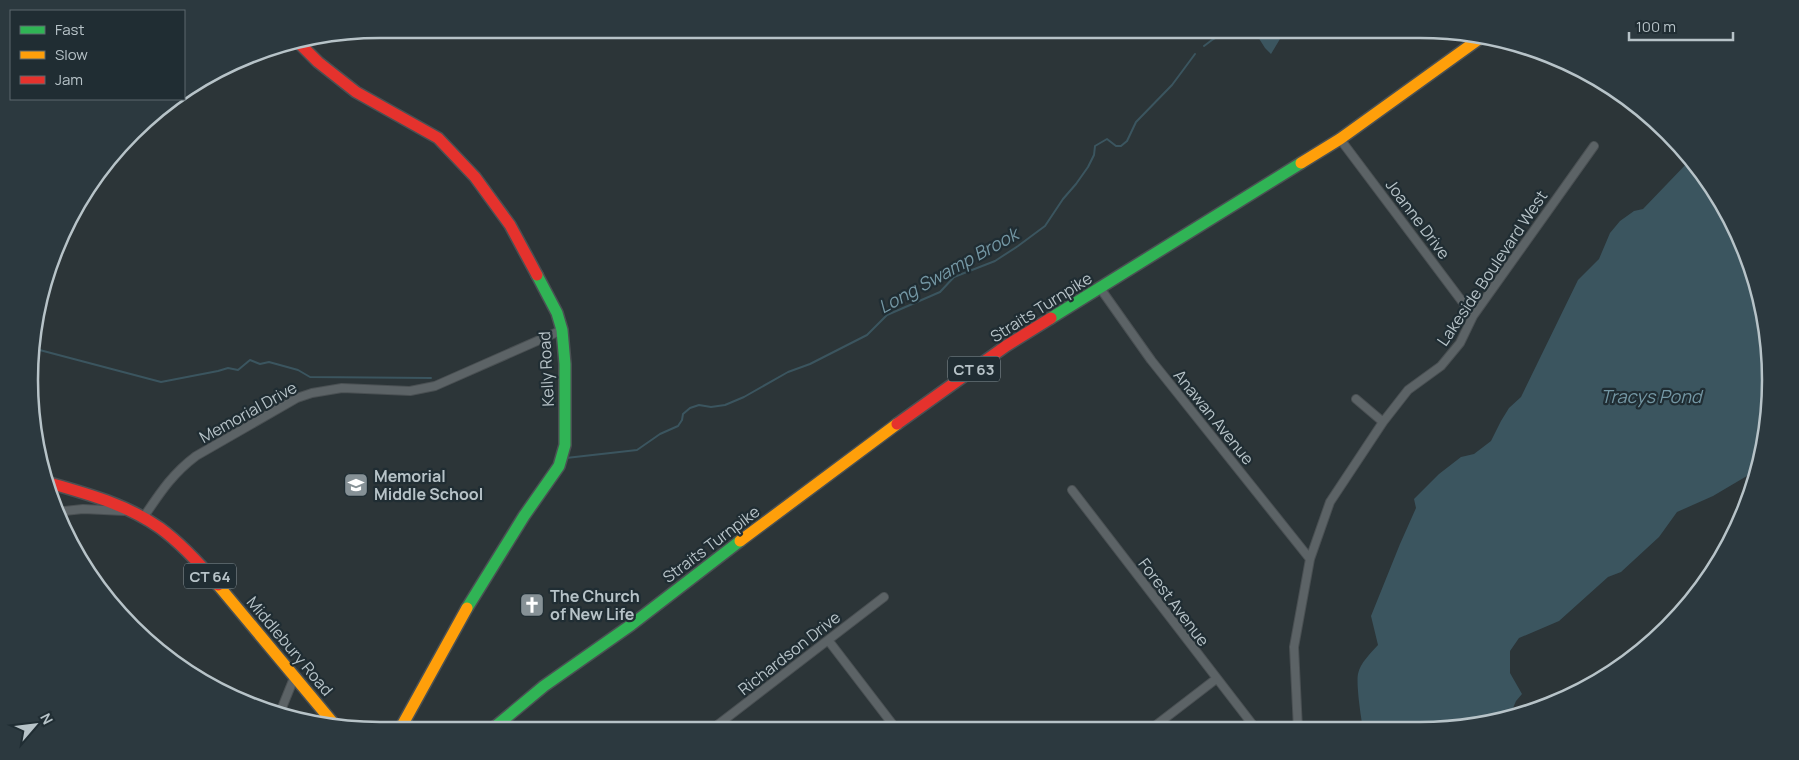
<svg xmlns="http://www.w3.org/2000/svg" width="1799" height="760" font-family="Manrope,sans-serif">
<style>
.water{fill:#3b555f}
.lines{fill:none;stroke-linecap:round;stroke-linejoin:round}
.stream{stroke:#3b555f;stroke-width:2}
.street-casing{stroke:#4a5053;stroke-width:10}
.fast-casing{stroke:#4a5053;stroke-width:14}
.slow-casing{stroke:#4a5053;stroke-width:14}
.jam-casing{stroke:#4a5053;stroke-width:14}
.street{stroke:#5c6366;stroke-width:8}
.fast{stroke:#30b455;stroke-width:11}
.slow{stroke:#ff9f0a;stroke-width:11}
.jam{stroke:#e5322d;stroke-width:11}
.labels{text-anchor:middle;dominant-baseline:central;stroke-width:4.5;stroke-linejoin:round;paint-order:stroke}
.shield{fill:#202d33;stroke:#8a969b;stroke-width:1}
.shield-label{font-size:15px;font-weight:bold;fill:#b7c3c8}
.street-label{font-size:16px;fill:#b7c3c8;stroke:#202d33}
.poi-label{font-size:16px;font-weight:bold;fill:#b7c3c8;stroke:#202d33;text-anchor:start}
.water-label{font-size:18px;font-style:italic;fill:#7497a4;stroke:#202d33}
.rim{fill:none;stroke:#b7c3c8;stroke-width:2.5}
</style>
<rect width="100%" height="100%" fill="#2c3538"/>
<path class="water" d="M1253,29H1286L1271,54L1265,48Z
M1691,159L1697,166L1734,224L1758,289L1769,357L1767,426L1757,470L1713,496L1677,512L1659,537L1621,572L1608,577L1559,621L1519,638L1510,651V673L1522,694L1516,701L1510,715L1465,728H1363C1361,718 1356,684 1358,674C1360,663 1371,653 1378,645L1371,616L1400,544L1416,508L1414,499L1439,474L1461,457L1474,454L1491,441L1501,421L1509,408L1521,397L1578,280L1599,259L1610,233L1620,221L1634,211L1643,209Z"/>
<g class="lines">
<path class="stream" d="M1204,46L1212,40L1228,31L1229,29
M32,348L161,382L218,371L228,368L238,370L250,360L260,364L269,362L298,370L310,377L431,378
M566,458L637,450L660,434L678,426L682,420L683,414L690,408L699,405L711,407L725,405L744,397L788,372L810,364L867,335L887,315L940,292L954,277L995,261L1018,246L1045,226L1063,199L1076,184L1088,167L1094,155L1095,146L1107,139L1116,146H1121L1127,141L1136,122L1172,85L1195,54"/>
<defs>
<path id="street" d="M1340,139L1473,316
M1100,288L1151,360L1310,559
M1356,399L1383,422
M1072,490L1256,729
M55,512L83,509L124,511
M143,518C160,493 172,474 196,456L297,398L312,393L342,388L410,391L435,386L562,330
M828,640L897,730
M279,715L294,678
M1151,729L1216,679
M1298,729L1294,647L1310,559L1330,502L1383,422L1408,390L1441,366L1460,343L1473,316L1594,146
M711,730L884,597"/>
<path id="fast" d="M1051,318L1301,163
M467,608L524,516L559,466L565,445V364L562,330L557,313L537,275
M490,731L544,686L631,625L740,541"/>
<path id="slow" d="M1301,163L1340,139L1479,39
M740,541L897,424
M218,585L334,724
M399,731L467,608"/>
<path id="jam" d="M298,42L318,62L356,92L438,138L475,177L510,225L537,275
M897,424L1006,346L1051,318
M46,482C85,493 126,504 160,528C182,544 200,564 218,585"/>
</defs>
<use href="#street" class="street-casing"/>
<use href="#fast" class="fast-casing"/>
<use href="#slow" class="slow-casing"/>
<use href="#jam" class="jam-casing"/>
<use href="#street" class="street"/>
<use href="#fast" class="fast"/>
<use href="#slow" class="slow"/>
<use href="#jam" class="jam"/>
</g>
<defs>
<symbol id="school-square" viewBox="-11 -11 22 22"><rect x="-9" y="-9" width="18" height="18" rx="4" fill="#869196" stroke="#202d33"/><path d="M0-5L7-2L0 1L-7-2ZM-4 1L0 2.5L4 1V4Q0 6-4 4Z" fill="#fff"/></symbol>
<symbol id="church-square" viewBox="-11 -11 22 22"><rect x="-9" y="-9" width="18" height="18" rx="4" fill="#869196" stroke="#202d33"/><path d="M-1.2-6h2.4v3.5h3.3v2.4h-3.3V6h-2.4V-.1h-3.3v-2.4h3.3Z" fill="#fff"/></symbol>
</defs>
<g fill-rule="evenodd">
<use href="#school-square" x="342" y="471" width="28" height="28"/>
<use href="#church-square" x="518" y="591" width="28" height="28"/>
</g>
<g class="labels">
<g class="shield">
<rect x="948" y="356.5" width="52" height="25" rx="4"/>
<rect x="184" y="563.5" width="52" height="25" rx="4"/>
</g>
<g class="shield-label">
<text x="974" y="369">CT 63</text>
<text x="210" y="576">CT 64</text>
</g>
<g class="street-label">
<text transform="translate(1418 219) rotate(53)">Joanne Drive</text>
<text transform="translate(1492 268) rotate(-56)">Lakeside Boulevard West</text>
<text transform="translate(1041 307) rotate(-32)">Straits Turnpike</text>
<text transform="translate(546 369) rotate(-93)">Kelly Road</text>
<text transform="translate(248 412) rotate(-29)">Memorial Drive</text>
<text transform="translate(1214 417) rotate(51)">Anawan Avenue</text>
<text transform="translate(711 544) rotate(-37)">Straits Turnpike</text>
<text transform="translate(1174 602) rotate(53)">Forest Avenue</text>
<text transform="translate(290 646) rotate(50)">Middlebury Road</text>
<text transform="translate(789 653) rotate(-38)">Richardson Drive</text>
</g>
<g class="poi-label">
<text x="374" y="476">Memorial<tspan x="374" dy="18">Middle School</tspan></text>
<text x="550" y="596">The Church<tspan x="550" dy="18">of New Life</tspan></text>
</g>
<g class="water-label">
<text transform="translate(948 270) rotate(-29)">Long Swamp Brook</text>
<text x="1651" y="396">Tracys Pond</text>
</g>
</g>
<path d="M0 0H1799V760H0ZM380 38H1420A342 342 0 0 1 1762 380V380A342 342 0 0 1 1420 722H380A342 342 0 0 1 38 380V380A342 342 0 0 1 380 38Z" fill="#2c393f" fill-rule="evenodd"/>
<path class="rim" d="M380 38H1420A342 342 0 0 1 1762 380V380A342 342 0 0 1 1420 722H380A342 342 0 0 1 38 380V380A342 342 0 0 1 380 38Z"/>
<rect x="10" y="10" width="175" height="90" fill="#202d33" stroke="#5c696f"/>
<rect x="20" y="26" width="25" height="8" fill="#30b455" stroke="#5c696f"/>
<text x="55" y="35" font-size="15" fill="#b7c3c8">Fast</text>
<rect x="20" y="51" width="25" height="8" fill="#ff9f0a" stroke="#5c696f"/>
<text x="55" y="60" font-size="15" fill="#b7c3c8">Slow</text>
<rect x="20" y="76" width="25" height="8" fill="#e5322d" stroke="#5c696f"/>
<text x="55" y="85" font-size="15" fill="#b7c3c8">Jam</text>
<g transform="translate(35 725) rotate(62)" stroke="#202d33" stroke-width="4" paint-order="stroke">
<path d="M0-4L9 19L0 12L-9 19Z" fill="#b7c3c8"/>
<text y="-8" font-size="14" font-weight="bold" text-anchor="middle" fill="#b7c3c8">N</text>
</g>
<path d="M1629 32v8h104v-8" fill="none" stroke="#b7c3c8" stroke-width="2.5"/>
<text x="1636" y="32" font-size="15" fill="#b7c3c8" stroke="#202d33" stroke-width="4" paint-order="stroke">100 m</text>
</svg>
